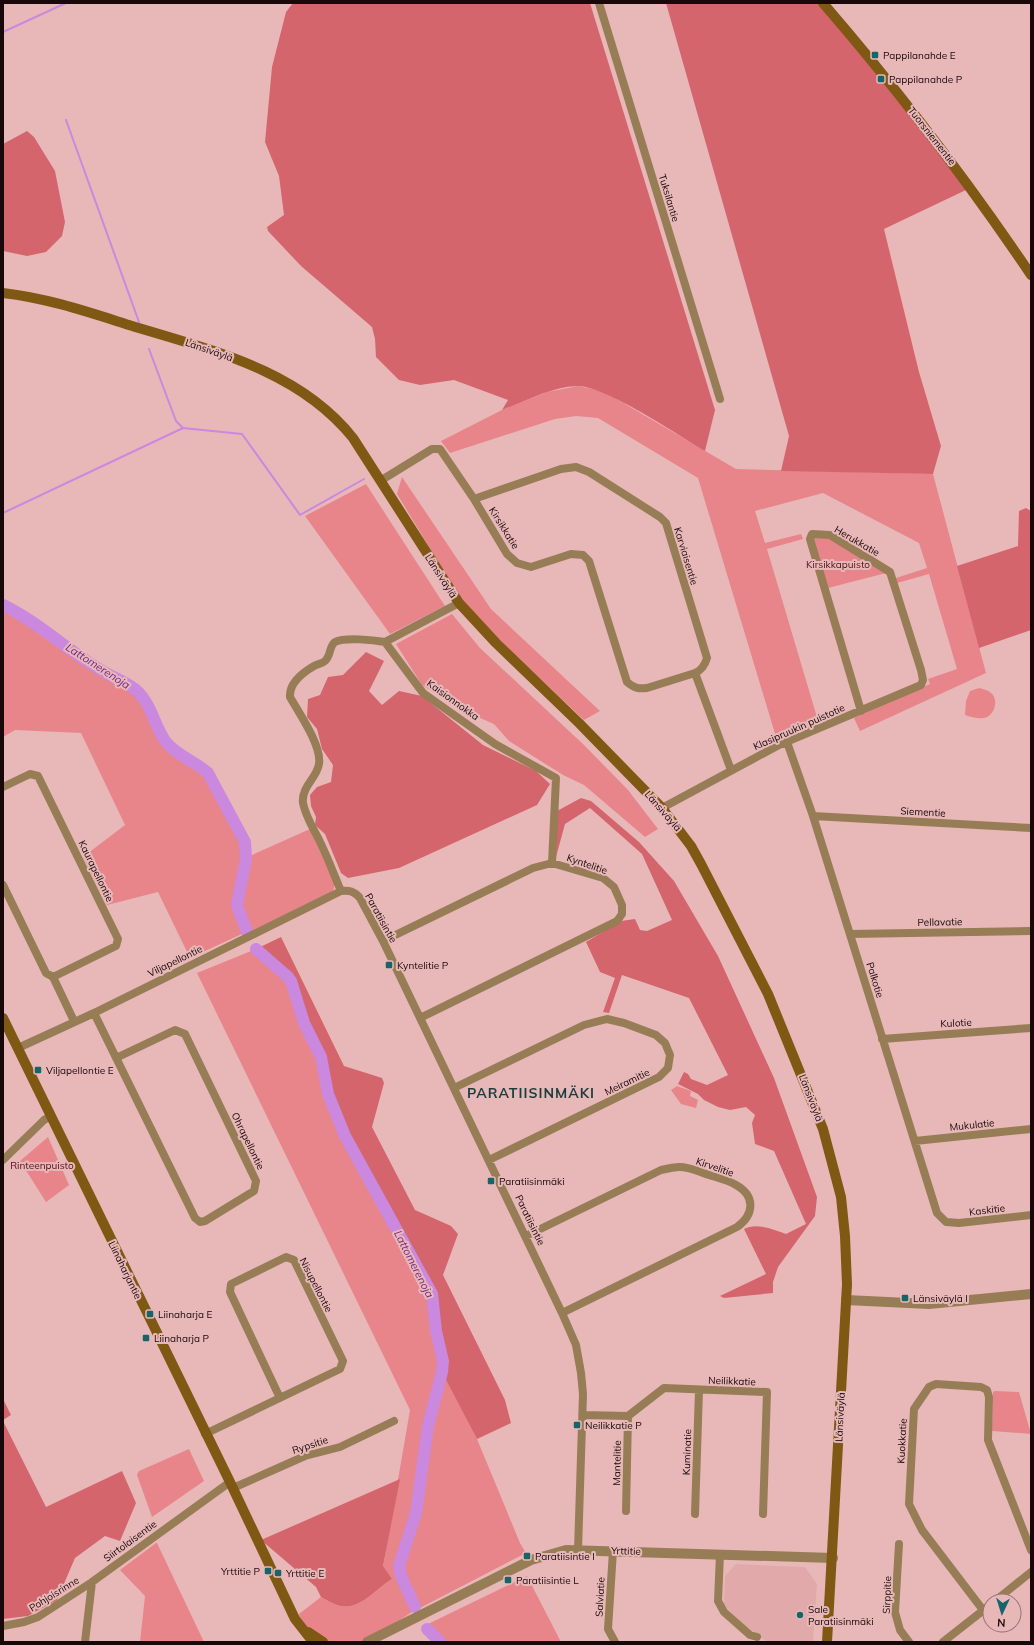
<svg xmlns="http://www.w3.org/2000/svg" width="1034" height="1645" font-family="Mulish,sans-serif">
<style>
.built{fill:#e1a9aa}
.green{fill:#e8858a}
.forest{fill:#d4656d}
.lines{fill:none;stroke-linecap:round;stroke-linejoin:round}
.stream{stroke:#ca88de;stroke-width:2}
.river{stroke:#ca88de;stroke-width:12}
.minor{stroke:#977d56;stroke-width:8}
.tertiary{stroke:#977d56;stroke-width:10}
.secondary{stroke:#7f5913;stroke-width:10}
.poi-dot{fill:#176568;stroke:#e8b8b8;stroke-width:1.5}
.labels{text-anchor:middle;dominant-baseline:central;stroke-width:4;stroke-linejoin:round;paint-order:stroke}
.poi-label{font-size:10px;fill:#180809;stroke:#e8b8b8;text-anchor:start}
.street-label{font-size:10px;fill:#180809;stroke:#e8b8b8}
.park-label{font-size:10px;fill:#530b17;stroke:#e8b8b8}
.water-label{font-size:11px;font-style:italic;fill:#76268c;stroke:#e8b8b8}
.district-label{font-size:14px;font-weight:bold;letter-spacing:1px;fill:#1b3d3e;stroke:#e8b8b8}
</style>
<rect width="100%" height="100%" fill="#e8b8b8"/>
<path class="built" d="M736,1564L805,1567L817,1584L813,1642H767L743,1624L724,1605L725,1576Z"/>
<path class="green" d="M578,386L603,391L736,469L933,474L986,673L860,731L854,718L930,684L928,679L957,669L929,574L897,583L896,578L927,568L919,543L823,493L755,511L765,543L801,534L803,539L767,549L819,724L782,739L776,737L698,478L598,418L576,416L555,419L450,453L441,441L502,410L547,392Z
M402,477L491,609L600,711L584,720L489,630L466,605L451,583L397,494Z
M366,484L445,606L390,634L305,516Z
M824,533L890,572L824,589L812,534Z
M3,609L12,613L103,676L123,685L138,697L162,742L174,754L199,769L211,783L243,847C245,866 234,884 234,904C235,914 240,924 244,933L190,958L158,892L107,905L83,857L125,825L81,733L15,730L3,737Z
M452,614L480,648L584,745L628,790L658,829L645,837L584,785L563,775L509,741L494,724L459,709L422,685L396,644Z
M979,688C983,689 988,690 991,693C999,699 995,716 984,718C978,719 971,717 965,715L966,701L970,691Z
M310,829L335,884L333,891L251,931L240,904L252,855Z
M256,949L288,977L291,981L304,1023L321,1057L328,1094L345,1136L432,1294L443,1361V1372L477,1439L520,1543L526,1553L418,1609L408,1593L415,1610L367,1642H325L302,1627L299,1614L321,1597C327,1600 334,1605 341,1606C360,1610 377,1588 392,1579L383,1567L410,1410L197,973Z
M677,1086L691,1091L690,1096L698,1100L696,1108L681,1104L671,1090Z
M48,1137L69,1185L46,1202L20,1161Z
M995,1391L1019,1392L1031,1434L992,1431L993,1392Z
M189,1449L204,1481L152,1517L137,1475L139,1471Z
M156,1543H157L204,1642H140L145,1596L120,1570Z
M527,1576L561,1642H445L432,1630L428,1624Z"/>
<path class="forest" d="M293,3H590L715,410L705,451C678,435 604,385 577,386C551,387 526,401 502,410L508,400L454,380L420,385L399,380L376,357L375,339L372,327L301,266L268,231L267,227L284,215L279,176L265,142L272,67L286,12Z
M666,3H818L916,121L966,190L884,229L919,372L941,446L933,474L781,471L789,436Z
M27,131L34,137L55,171L65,222L62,236L46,252L27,256L3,251V144Z
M1026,508L1031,511V630L979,648L957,566L1018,546L1019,511Z
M366,652L384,661L369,691L382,705L399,691L422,696L483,745L536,771L550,784L537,805L399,868L348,878L341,873L325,834L315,825L316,817L311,806L310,795L317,787L331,782L333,765L322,749L317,729L307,717L308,699L320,695L328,677L343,675Z
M581,798L591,801L639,842L674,881L718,956L774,1078L817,1197L815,1216L778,1267L773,1282V1293L724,1298L720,1296L766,1274L744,1229C757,1222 774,1230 786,1234L806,1224L774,1151L755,1144L752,1123L755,1115L746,1107L730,1110L718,1107L704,1100L698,1094L678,1084L684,1072L688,1074L691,1079L707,1085L728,1075L689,998L622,975L609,1013L603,1012L615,978L600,972L586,942L621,921L635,919L640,930L647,931L672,920L642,854L590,808L565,824L556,857L557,811Z
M281,937L344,1066L382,1078L384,1083L372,1127L415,1210L451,1226L458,1234L443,1275L505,1400L511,1423L477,1439L442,1372L443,1361L436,1331L432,1294L345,1136L328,1094L321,1057L304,1023L291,981L288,977L256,949Z
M3,1399L11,1415L3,1420Z
M3,1421L46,1507L122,1471L136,1503L120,1541L105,1536L75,1558L57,1600L28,1616L3,1619Z
M400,1479L383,1566L392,1579C377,1588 360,1610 341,1606C334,1605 327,1600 321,1597L316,1587L261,1540Z"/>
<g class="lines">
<path class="stream" d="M3,32L66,3
M66,120L139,322
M149,349L176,421L183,428L242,434L300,515L364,479
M3,513L183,428"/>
<path class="river" d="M3,605C38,622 66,649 99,669C111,677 125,681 136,690C152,704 154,726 166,742C177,756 195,761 208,773L245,842L246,859L237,905L247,932
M256,949L288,977L291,981L304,1023L321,1057L328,1094L345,1136L432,1294L436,1331L443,1361L442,1372L428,1426L416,1513L399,1566L401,1576L415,1607
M427,1629L440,1642"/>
<path class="minor" d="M599,3L720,399
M380,481L432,449H440L474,499L507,554L517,563L531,567L571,554L583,555L589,561L627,682C634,688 638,689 647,688L695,673C702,670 705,665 707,658L666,523L660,517L589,472L576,467L561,469L474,499
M385,642L459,603
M695,673L731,770
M787,742L813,816L937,1213L946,1222L959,1223L1031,1215
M3,787L30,774L38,776L118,939L116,946L53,977L74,1021
M662,808L779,745L921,685L923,680L921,670L890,572L830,535L812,534L810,539L861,711
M813,816L1031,828
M3,885L46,973L53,977
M341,891C334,875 328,858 320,842C314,829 306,818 303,803C301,787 317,778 319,764C322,746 299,713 290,697C289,683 302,673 314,666C317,664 322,664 325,661C331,656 329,646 335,642C345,637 374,640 385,642L423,693L495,744L556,778L552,863
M850,934L1031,931
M383,941L533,868L552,863L603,878L614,887L622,905V914L617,921L420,1018
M94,1013L195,1218L200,1222L205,1221L254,1191L256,1181L185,1034L175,1030L116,1058
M882,1039L1031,1028
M18,1048L94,1013L341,891C349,890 354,891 360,898L383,941L562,1313L576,1345L581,1373L583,1394L578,1550
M454,1088L584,1025L607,1019L624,1023L656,1035L665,1043L670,1055L668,1068L659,1077L489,1160
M915,1141L1031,1129
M3,1160L44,1120L51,1116
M526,1236L661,1170C667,1169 673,1167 679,1167C690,1167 700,1172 709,1175C718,1178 728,1180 736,1185C756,1196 754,1215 737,1227L562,1313
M583,1415L628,1416L664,1388L767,1392L763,1514
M205,1434L340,1369L343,1361L294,1260L286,1257L231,1284L230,1292L280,1398
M233,1488L305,1456L340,1447L394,1421
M626,1511L628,1416
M695,1514L699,1390
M899,1544L895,1612L900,1630L909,1642
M613,1551L608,1629L615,1642
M720,1554L718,1601L724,1612L750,1635L757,1637
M995,1601L1031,1572
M983,1610L922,1530L909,1504L914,1409L929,1387L936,1384L981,1387L987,1390L989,1397L988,1440L1031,1550
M3,1626L24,1622L38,1617L92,1582L230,1482
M85,1642L92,1582
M943,1642L990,1605"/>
<path class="tertiary" d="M846,1300L929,1304L1031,1294
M367,1642L531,1560L566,1550L833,1558"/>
<path class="secondary" d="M823,3C898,90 967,180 1031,275
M3,293C47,298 88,312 129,325C210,350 298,369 353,438L459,603L496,643L579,723L662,808L691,846L701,864L768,994L823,1129L841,1197L845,1236L847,1284L827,1642
M3,1018L230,1482L295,1619L313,1642
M308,1632L323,1642"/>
</g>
<g class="poi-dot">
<rect x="871" y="51" width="8" height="8" rx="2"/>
<rect x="877" y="75" width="8" height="8" rx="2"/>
<rect x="385" y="961" width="8" height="8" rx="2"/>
<rect x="34" y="1066" width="8" height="8" rx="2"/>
<rect x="487" y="1177" width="8" height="8" rx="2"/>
<rect x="901" y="1294" width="8" height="8" rx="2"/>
<rect x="146" y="1310" width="8" height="8" rx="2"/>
<rect x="142" y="1334" width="8" height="8" rx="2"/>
<rect x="573" y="1421" width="8" height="8" rx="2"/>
<rect x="523" y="1552" width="8" height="8" rx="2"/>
<rect x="264" y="1567" width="8" height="8" rx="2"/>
<rect x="274" y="1569" width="8" height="8" rx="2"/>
<rect x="504" y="1576" width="8" height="8" rx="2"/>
<circle cx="800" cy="1615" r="4"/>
</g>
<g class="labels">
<g class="poi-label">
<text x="883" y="55">Pappilanahde E</text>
<text x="889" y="79">Pappilanahde P</text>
<text x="397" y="965">Kyntelitie P</text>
<text x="46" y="1070">Viljapellontie E</text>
<text x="499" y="1181">Paratiisinmäki</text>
<text x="913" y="1298">Länsiväylä I</text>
<text x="158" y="1314">Liinaharja E</text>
<text x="154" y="1338">Liinaharja P</text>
<text x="585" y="1425">Neilikkatie P</text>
<text x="535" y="1556">Paratiisintie I</text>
<text x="260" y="1571" text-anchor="end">Yrttitie P</text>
<text x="286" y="1573">Yrttitie E</text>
<text x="516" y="1580">Paratiisintie L</text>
<text x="808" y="1609">Sale<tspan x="808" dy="12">Paratiisinmäki</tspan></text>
</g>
<g class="street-label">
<text transform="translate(932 136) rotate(52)">Tuorsniementie</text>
<text transform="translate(669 198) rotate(73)">Tuksilantie</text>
<text transform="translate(209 350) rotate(19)">Länsiväylä</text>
<text transform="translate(504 528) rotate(58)">Kirsikkatie</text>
<text transform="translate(857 541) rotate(30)">Herukkatie</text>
<text transform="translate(686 556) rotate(73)">Karviaisentie</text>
<text transform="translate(441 576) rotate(57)">Länsiväylä</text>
<text transform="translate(453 700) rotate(36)">Kaisionnokka</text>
<text transform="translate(799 727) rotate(-24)">Klasipruukin puistotie</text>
<text transform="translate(663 811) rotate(49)">Länsiväylä</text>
<text transform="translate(923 812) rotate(3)">Siementie</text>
<text transform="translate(587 864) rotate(19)">Kyntelitie</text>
<text transform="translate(96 871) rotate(64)">Kaurapellontie</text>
<text transform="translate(381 918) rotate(61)">Paratiisintie</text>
<text transform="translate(940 922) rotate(-1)">Pellavatie</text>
<text transform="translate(175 961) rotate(-26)">Viljapellontie</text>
<text transform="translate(875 980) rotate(73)">Palkotie</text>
<text transform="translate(956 1023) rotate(-3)">Kulotie</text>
<text transform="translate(627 1082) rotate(-26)">Meiramitie</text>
<text transform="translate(811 1098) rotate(69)">Länsiväylä</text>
<text transform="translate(972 1125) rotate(-6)">Mukulatie</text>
<text transform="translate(248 1141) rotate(64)">Ohrapellontie</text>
<text transform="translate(715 1167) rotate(19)">Kirvelitie</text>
<text transform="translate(987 1210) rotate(-7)">Kaskitie</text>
<text transform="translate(530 1220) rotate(64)">Paratiisintie</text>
<text transform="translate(125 1270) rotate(64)">Liinaharjantie</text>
<text transform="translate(316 1285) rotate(63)">Nisupellontie</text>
<text transform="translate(732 1381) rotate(2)">Neilikkatie</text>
<text transform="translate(840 1417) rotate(-87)">Länsiväylä</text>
<text transform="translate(902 1441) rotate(-87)">Kuokkatie</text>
<text transform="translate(310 1445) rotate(-18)">Rypsitie</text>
<text transform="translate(687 1452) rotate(-88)">Kuminatie</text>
<text transform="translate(617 1463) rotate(-89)">Mantelitie</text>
<text transform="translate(130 1541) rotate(-36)">Siirtolaisentie</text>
<text transform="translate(626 1551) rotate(2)">Yrttitie</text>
<text transform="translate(54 1594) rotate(-32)">Pohjoisrinne</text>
<text transform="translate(887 1595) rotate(-88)">Sirppitie</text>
<text transform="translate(600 1597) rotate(-87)">Salviatie</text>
</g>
<g class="park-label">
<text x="838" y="564">Kirsikkapuisto</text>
<text x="42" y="1165">Rinteenpuisto</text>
</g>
<g class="water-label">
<text transform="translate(98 666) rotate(33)">Lattomerenoja</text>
<text transform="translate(414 1264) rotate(63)">Lattomerenoja</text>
</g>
<g class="district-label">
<text x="531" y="1093">PARATIISINMÄKI</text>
</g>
</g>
<rect width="1034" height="1645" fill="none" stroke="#180809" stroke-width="8"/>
<g transform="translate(1002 1613) rotate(184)"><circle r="19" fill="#e8b8b8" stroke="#957272"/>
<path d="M0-3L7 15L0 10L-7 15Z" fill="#176568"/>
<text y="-6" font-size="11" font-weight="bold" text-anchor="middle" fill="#180809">N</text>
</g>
</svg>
